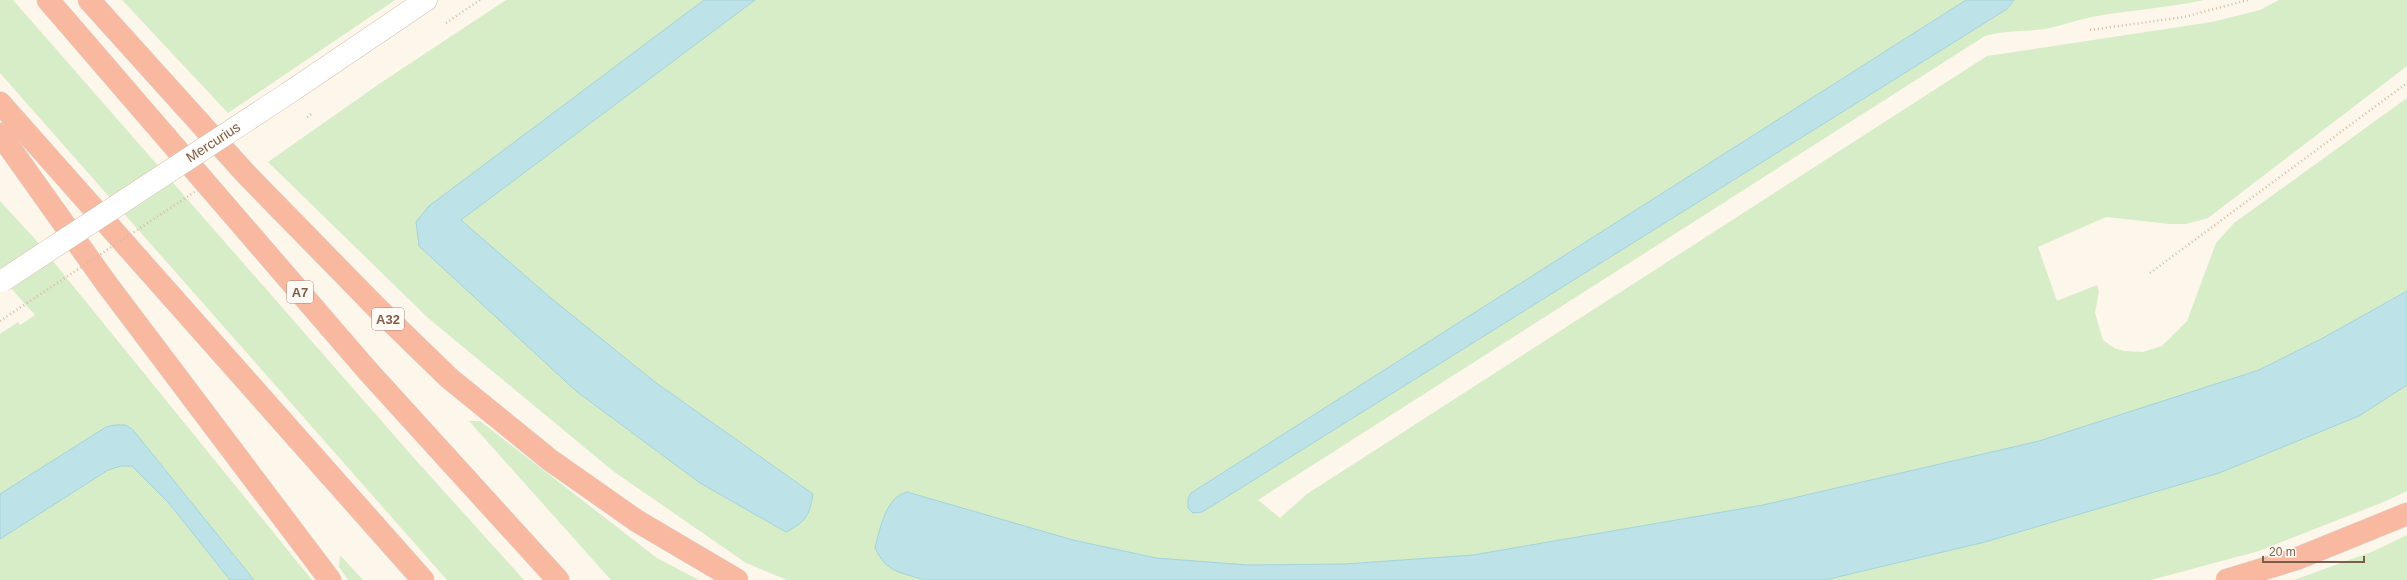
<svg xmlns="http://www.w3.org/2000/svg" width="2407" height="580" font-family="Helvetica,sans-serif">
<style>
.green{fill:#d7edc8}
.water{fill:#bde3e9;stroke:#a3d2db}
.lines{fill:none;stroke-linecap:round;stroke-linejoin:round}
.secondary-casing{stroke:#d7c1af;stroke-width:23}
.highway-casing{stroke:#dad2cd;stroke-width:23}
.path{stroke:#dab9a3;stroke-width:2.5;stroke-dasharray:1 3;stroke-linecap:butt}
.secondary{stroke:#fff;stroke-width:22}
.highway{stroke:#f9b8a0;stroke-width:22}
.secondary-bridge-casing{stroke:#d7c1af;stroke-width:23;stroke-linecap:butt}
.path-bridge{stroke:#dab9a3;stroke-width:2.5;stroke-dasharray:1 3;stroke-linecap:butt}
.secondary-bridge{stroke:#fff;stroke-width:22}
.labels{text-anchor:middle;dominant-baseline:central;stroke-width:3;stroke-linejoin:round;paint-order:stroke}
.shield{fill:#fffaf3;stroke:#a38c7d;stroke-width:1}
.shield-label{font-size:13px;font-weight:bold;fill:#7b5d4b}
.street-label{font-size:14px;fill:#7b5d4b;stroke:#fffaf3}
</style>
<rect width="100%" height="100%" fill="#fdf6eb"/>
<path class="green" d="M0,0H13L413,457L524,580H447L0,73Z
M122,0H395L228,113Z
M506,0H704L429,206L576,391L700,483L786,532L813,494L655,382L552,299L461,220L755,0H1966L1191,493L1188,507L1193,513L1202,512L2007,9L2014,0H2204C2167,8 2129,10 2092,17C2076,20 2061,26 2045,29C2025,32 2004,30 1985,36L1258,500L1280,518L1307,494L1987,56L2212,22L2260,10L2279,0H2407V66L2208,218L2186,224H2170L2106,217L2038,247L2057,301L2097,285L2099,291L2095,313L2103,340L2114,348L2124,351L2143,352L2162,346L2187,321L2216,243L2234,223L2407,98V291L2323,338L2259,370L2039,441L1763,505L1473,555L1345,564L1248,565L1156,558L1073,540L888,567L925,580H787L746,563L613,471L427,317L268,162L382,82Z
M0,201L35,239L312,580H254L133,430L126,425L106,427L0,494V334L18,322L20,325L35,315L0,276Z
M2407,385V491L2386,501L2259,551L2151,580H1825L1985,542L2219,473L2359,416Z
M469,421H480L657,558L699,580H611Z
M121,466H132L137,468L168,502L230,580H0V539L108,470Z
M2407,535V580H2294L2374,551Z
M340,555L363,580H348L339,567Z"/>
<path class="water" d="M704,0H755L461,220L552,299L655,382L813,494C809,517 806,521 786,532L700,483L576,391L419,246L416,222L429,206Z
M1966,0H2014L2007,9L1220,501L1202,512L1193,513L1188,508V498L1191,493Z
M2407,291V385L2359,416L2219,473L1985,542L1825,580H925C900,572 887,573 875,548C880,529 885,498 907,492L1073,540L1156,558L1248,565L1345,564L1473,555L1763,505L2039,441L2259,370L2323,338Z
M115,425H126L133,430L254,580H230L168,502L132,466H121L108,470L0,539V494L106,427Z"/>
<g class="lines">
<defs>
<path id="secondary" d="M287,94L426,0"/>
<path id="highway" d="M48,0L367,370L558,580
M89,0L246,174L376,307L449,378L550,460L637,521L737,580
M0,103L423,580
M0,134L106,283L330,580
M2227,580L2296,559L2407,514"/>
</defs>
<use href="#secondary" class="secondary-casing"/>
<use href="#highway" class="highway-casing"/>
<path class="path" d="M446,23L480,0
M2090,30L2184,17L2248,0
M2150,273L2407,83
M0,321L27,303"/>
<use href="#secondary" class="secondary"/>
<use href="#highway" class="highway"/>
<defs>
<path id="secondary-bridge" d="M2,281L287,94"/>
</defs>
<use href="#secondary-bridge" class="secondary-bridge-casing"/>
<path class="path-bridge" d="M307,117L313,113
M27,303L196,191"/>
<use href="#secondary-bridge" class="secondary-bridge"/>
</g>
<g class="labels">
<g class="shield">
<rect x="287" y="281" width="26" height="22" rx="3"/>
<rect x="372" y="308" width="32" height="22" rx="3"/>
</g>
<g class="shield-label">
<text x="300" y="292">A7</text>
<text x="388" y="319">A32</text>
</g>
<g class="street-label">
<text transform="translate(213 142) rotate(-33)">Mercurius</text>
</g>
</g>
<path d="M2263 556v6h101v-6" fill="none" stroke="#7b5d4b" stroke-width="2"/>
<text x="2269" y="556" font-size="12" fill="#7b5d4b" stroke="#fffaf3" stroke-width="3" paint-order="stroke">20 m</text>
</svg>
